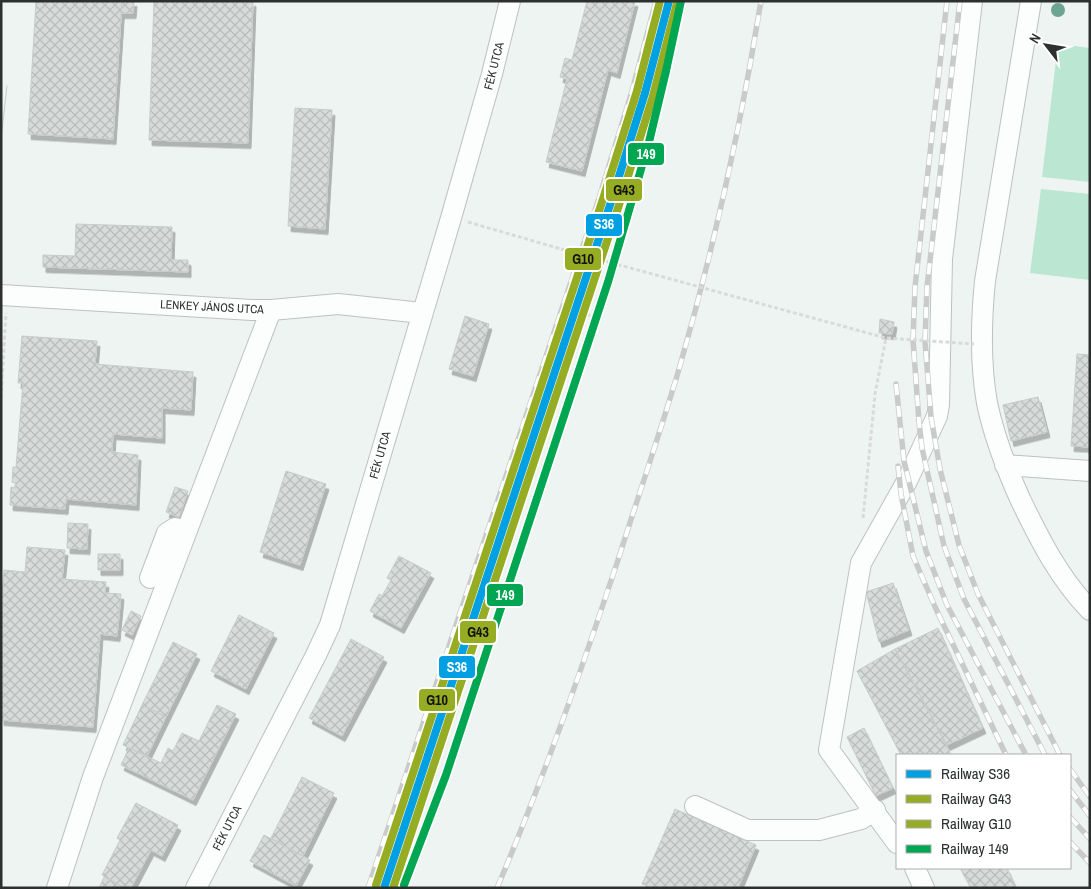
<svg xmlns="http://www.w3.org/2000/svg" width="1091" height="889" font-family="'Archivo Narrow',sans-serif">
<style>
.green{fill:#bae6d2}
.building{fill:url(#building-cross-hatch);stroke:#c7ccc9;filter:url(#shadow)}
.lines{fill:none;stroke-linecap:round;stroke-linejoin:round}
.minor-casing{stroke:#bcc2c0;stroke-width:22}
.path{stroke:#d9dbda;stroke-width:3;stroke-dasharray:4 2.5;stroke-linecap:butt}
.minor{stroke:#fcfdfd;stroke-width:20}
.tram{stroke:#c9cbcb;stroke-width:1}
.rail-casing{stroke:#c9cbcb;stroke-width:5.5}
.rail{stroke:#fff;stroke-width:4;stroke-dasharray:11;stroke-linecap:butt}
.path-bridge{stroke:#d9dbda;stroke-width:3;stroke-dasharray:4 2.5;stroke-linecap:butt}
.rail-1-casing{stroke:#fff;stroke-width:11}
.rail-2-casing{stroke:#fff;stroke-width:11}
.rail-3-casing{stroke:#fff;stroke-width:11}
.rail-4-casing{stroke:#fff;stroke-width:11}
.rail-1{stroke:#00a0e3;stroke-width:8}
.rail-2{stroke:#96ac22;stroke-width:8}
.rail-3{stroke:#96ac22;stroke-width:8}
.rail-4{stroke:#00a651;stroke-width:8}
.tree{fill:#6ca391}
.labels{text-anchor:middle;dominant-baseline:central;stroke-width:4.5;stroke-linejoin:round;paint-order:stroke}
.street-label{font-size:12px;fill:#2c312f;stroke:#fff}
.line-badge{stroke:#fff;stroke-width:2}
.badge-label{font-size:14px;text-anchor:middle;font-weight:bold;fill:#fff}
.pale-badge-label{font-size:14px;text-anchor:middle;font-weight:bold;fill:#111}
</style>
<defs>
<pattern id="building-cross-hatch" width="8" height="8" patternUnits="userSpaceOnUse" patternTransform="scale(1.25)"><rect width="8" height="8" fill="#d7dcda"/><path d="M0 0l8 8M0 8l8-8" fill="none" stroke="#b9bdbb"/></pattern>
<filter id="shadow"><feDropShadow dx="3" dy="5.5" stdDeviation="0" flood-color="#0004"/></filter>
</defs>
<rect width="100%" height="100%" fill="#eef4f1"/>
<path class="green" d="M1058,44L1090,48V182L1042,177Z
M1041,189L1090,194V280L1030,273Z"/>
<path class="building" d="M36,1H122L113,139L28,134Z
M122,1H134L133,13H121Z
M154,1H253L248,143L149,140Z
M587,1H635L617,73L608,70L582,171L546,162L567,79L560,77L565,58L572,60Z
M295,108L332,110L325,229L288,226Z
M76,224L172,227L171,260H188V272L43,267V255L75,256Z
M465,316L489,324L473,376L449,369Z
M880,319L894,322L892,334L879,333Z
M22,336L97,341L95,364L193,372L191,410L162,408V438L113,434L112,452L138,455L136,505L66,499L65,509L10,505L11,487L16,488V483L12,482L13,467H16L23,383H18Z
M1077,354L1090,355V447L1071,446Z
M1038,397L1047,432L1011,441L1003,405Z
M286,471L326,484L300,565L260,552Z
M175,487L188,491L179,517L166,512Z
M68,523L88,524L87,549L67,548Z
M27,547L65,550L62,579L106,582L105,593L121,594L117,636L100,634L93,727L1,720V606L4,570L25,572Z
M98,554H120V570H98Z
M399,556L431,573L401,628L370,611L379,594L382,596L391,580L387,578Z
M893,583L909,630L879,642L866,592Z
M131,611L141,616L132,635L122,630Z
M239,615L274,633L246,689L211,671Z
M938,628L983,728L947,745L895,649Z
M351,639L384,657L342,736L309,718Z
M173,642L197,654L166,717L142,705Z
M895,649L919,693L951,755H901L857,671Z
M142,705L166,717L147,756L123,745Z
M217,705L236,714L193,800L121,765L129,748L161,763L168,748L173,751L182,733L199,741Z
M864,728L893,788L876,796L847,737Z
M302,777L334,793L303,856L271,838Z
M136,803L178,825L162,856L151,850L131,888H125L102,875L120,840L117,838Z
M675,809L756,845L738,888H648V886L642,884Z
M264,835L310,860L296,886L250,861Z
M960,868H1007L1016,888H971Z
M104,877L125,888H99Z"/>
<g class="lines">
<defs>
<path id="minor" d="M1031,1L985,281C981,321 980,363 987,403C994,437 1007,470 1021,501C1040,540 1059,578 1090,610
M1,295L252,310H271L338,304L422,313
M1005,465L1090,471
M150,578L167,533L175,528L186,532
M695,806L748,830H819L861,819L875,810
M897,843L829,750L861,563L907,481L937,416L939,405L942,259L972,1
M915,868L924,888
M57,888L93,777L271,310
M196,888L316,655L330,625L451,218L492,74L510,1"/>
</defs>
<use href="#minor" class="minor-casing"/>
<path class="path" d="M468,222L561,249
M580,312L601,319
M593,317L613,264
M1,398L6,313
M863,518L875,394L886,338"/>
<use href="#minor" class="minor"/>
<path class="tram" d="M1,139L7,86"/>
<defs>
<path id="rail" d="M947,1L915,287L913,340L919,422L922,448L944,546L964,599L1045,755
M960,1L927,287L925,341L931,417L940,469L959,545L978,594L1060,755
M896,384L904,461L926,551L947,605L1026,755
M898,466L901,494L913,556L936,609L1006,755
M1070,769L1090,797
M1070,790L1090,816
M1070,817L1090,839
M1070,842L1090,863
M368,888L599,198L632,91L656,1
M497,888C543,780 581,671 618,560C638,497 660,433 679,369C714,248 741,125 761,1"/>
</defs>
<use href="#rail" class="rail-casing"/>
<use href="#rail" class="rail"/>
<path class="path-bridge" d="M561,249L886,338L974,344"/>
<defs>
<path id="rail-1" d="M384,888L611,202L645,93L669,1"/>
<path id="rail-2" d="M393,888L619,205L653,96L677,3"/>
<path id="rail-3" d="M376,885L603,199L637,91L660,1"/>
<path id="rail-4" d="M404,885L446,775L608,282L649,142L666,71L681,1"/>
</defs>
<use href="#rail-1" class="rail-1-casing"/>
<use href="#rail-2" class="rail-2-casing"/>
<use href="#rail-3" class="rail-3-casing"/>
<use href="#rail-4" class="rail-4-casing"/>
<use href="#rail-1" class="rail-1"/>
<use href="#rail-2" class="rail-2"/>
<use href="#rail-3" class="rail-3"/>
<use href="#rail-4" class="rail-4"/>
</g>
<circle class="tree" cx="1058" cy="10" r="7"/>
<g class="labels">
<g class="street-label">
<text transform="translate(494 66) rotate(-76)">FÉK UTCA</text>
<text transform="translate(212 307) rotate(3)">LENKEY JÁNOS UTCA</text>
<text transform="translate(380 455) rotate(-74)">FÉK UTCA</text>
<text transform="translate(227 828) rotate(-63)">FÉK UTCA</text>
</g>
</g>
<g class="line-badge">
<rect x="627" y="142" width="38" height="24" rx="5" fill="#00a651"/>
<rect x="605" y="178" width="38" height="24" rx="5" fill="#96ac22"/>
<rect x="585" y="213" width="38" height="24" rx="5" fill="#00a0e3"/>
<rect x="564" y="247" width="38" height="24" rx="5" fill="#96ac22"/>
<rect x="486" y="583" width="38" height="24" rx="5" fill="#00a651"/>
<rect x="459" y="620" width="38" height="24" rx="5" fill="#96ac22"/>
<rect x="438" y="655" width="38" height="24" rx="5" fill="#00a0e3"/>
<rect x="418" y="688" width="38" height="24" rx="5" fill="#96ac22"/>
</g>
<g class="badge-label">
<text x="646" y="159">149</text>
<text x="604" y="229">S36</text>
<text x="505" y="600">149</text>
<text x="457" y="672">S36</text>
</g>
<g class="pale-badge-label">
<text x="624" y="195">G43</text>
<text x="583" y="264">G10</text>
<text x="478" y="637">G43</text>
<text x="437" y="705">G10</text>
</g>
<rect width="1091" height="889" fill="none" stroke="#2c312f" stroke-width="5"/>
<rect x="896" y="754" width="175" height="115" fill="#ffffff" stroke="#abadac"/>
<rect x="906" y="770" width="25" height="8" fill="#00a0e3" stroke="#abadac"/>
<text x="941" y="779" font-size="15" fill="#2c312f">Railway S36</text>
<rect x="906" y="795" width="25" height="8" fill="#96ac22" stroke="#abadac"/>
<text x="941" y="804" font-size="15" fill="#2c312f">Railway G43</text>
<rect x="906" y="820" width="25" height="8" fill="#96ac22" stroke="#abadac"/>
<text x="941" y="829" font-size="15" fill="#2c312f">Railway G10</text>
<rect x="906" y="845" width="25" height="8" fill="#00a651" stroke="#abadac"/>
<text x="941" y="854" font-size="15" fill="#2c312f">Railway 149</text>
<g transform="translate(1046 45) rotate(301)" stroke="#ffffff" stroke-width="4" paint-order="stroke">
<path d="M0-4L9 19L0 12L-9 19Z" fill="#2c312f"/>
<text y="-8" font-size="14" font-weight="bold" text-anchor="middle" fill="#2c312f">N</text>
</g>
</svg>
